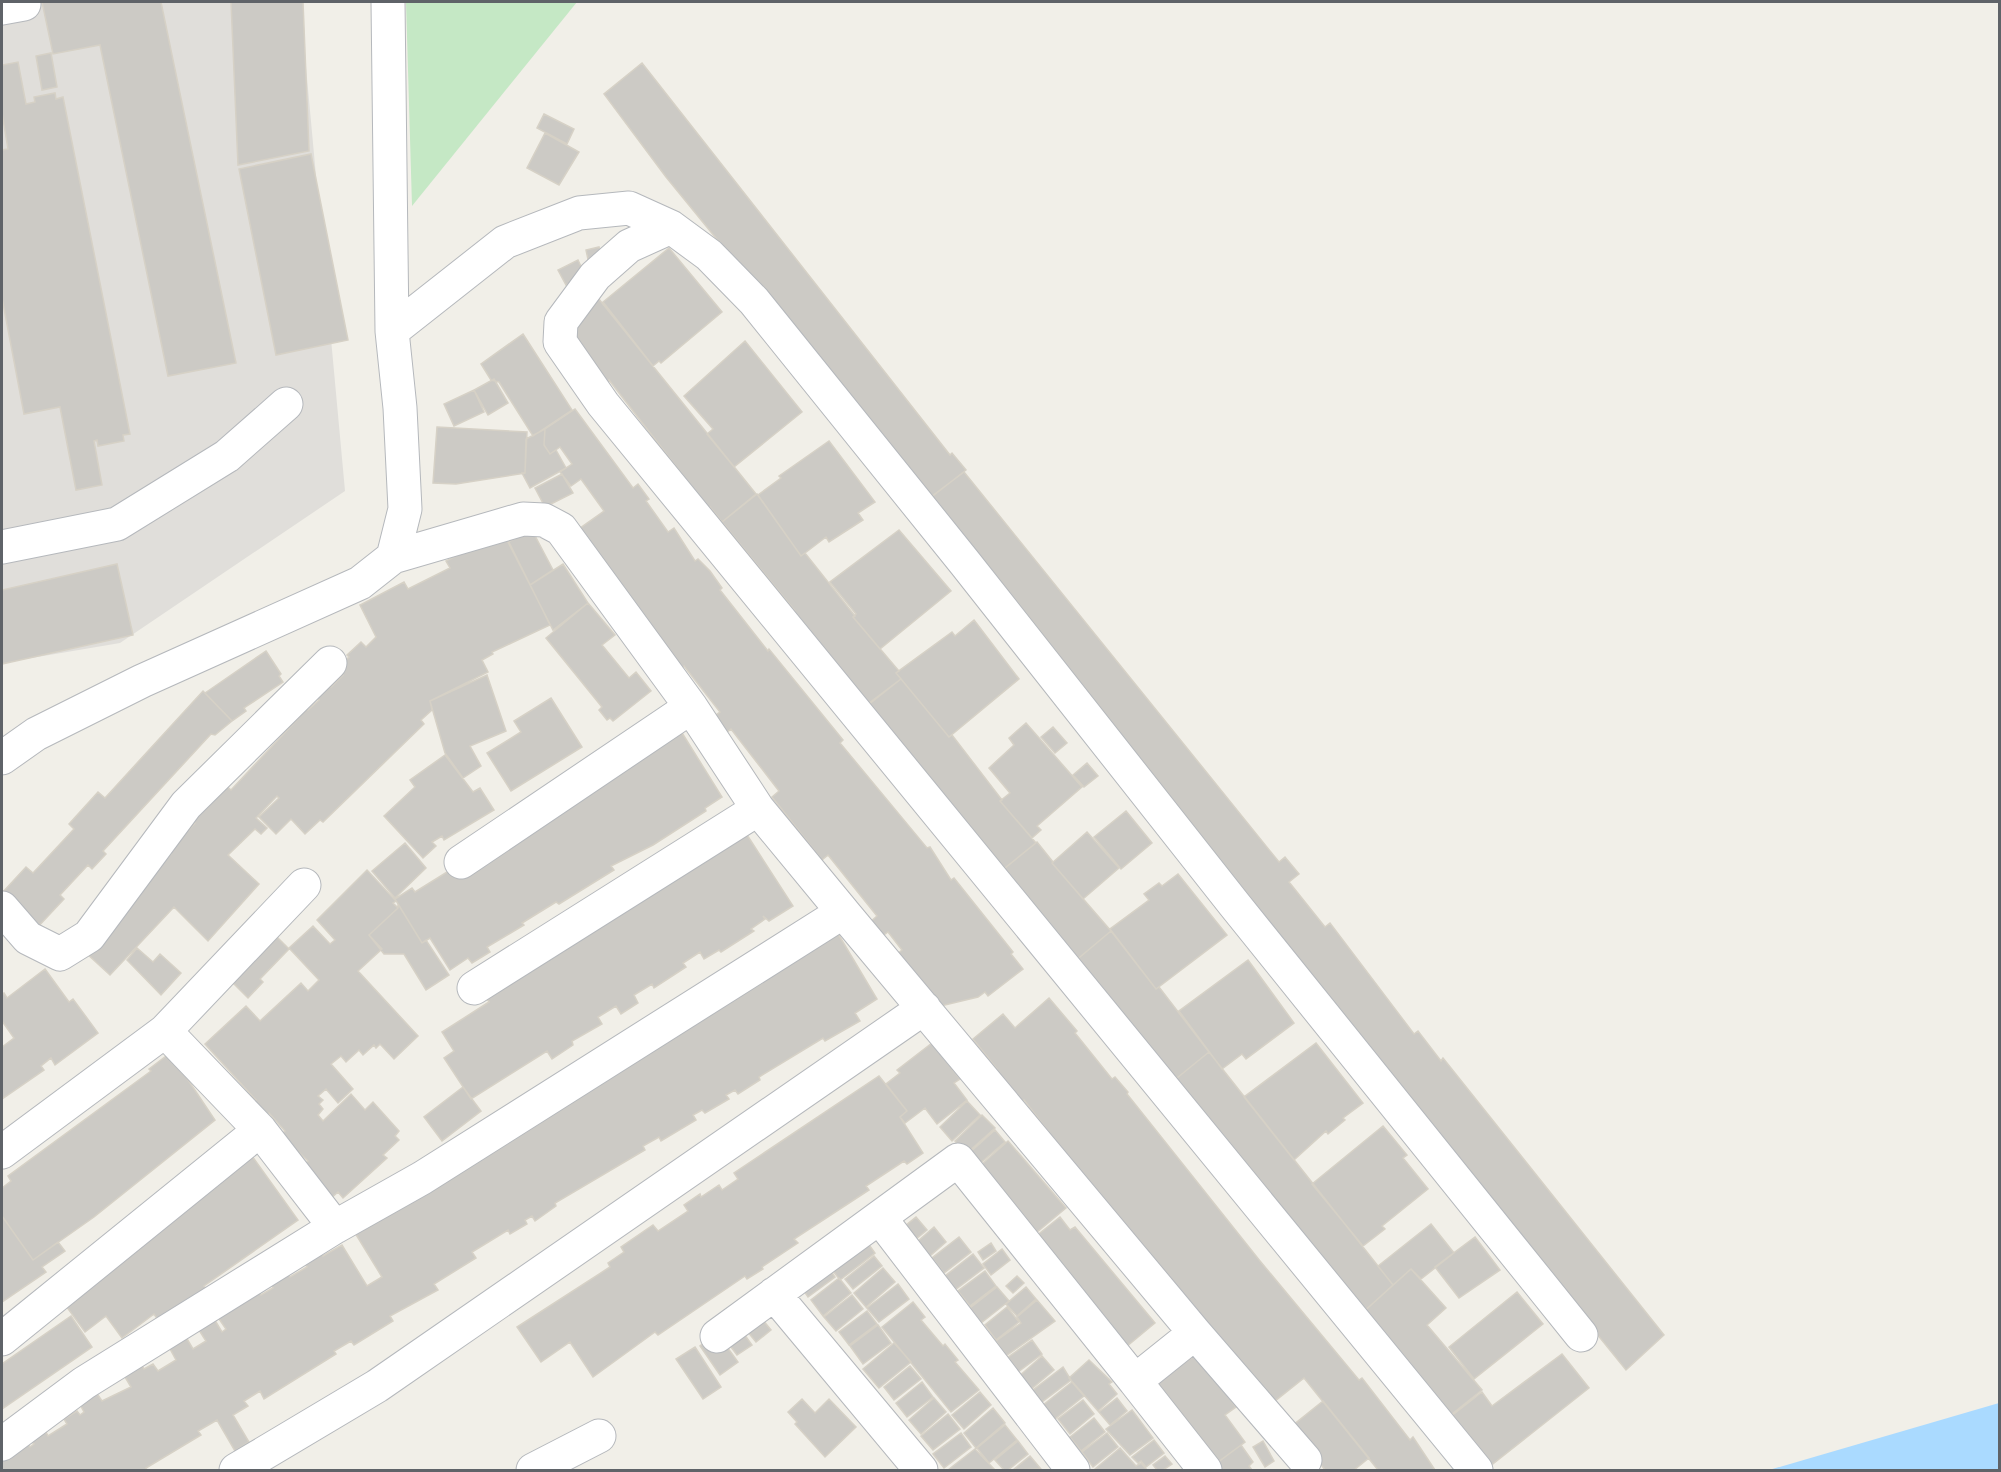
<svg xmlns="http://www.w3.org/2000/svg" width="2001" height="1472" font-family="'Source Sans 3',sans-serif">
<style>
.industrial{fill:#e0deda}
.green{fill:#c5e8c5}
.water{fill:#aadaff}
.building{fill:#cccac5;stroke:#d6d1c6;stroke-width:1.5}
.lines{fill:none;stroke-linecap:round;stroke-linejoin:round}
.minor-casing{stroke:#b5b8bc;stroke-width:35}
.minor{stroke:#fff;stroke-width:33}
</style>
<rect width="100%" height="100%" fill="#f1efe8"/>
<path class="industrial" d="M2,2H300L345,491L120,643L2,663Z"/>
<path class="green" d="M406,2H577L412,206Z"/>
<path class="water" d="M1999,1403V1470H1769Z"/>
<path class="building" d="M42,2H161L236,363L168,376L100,45L53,54Z
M231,2H303L309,151L238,165Z
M51,53L57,87L42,90L36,56Z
M18,62L26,104L35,102L34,97L55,93L56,99L63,97L130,434L123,435L124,441L98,446L97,440L94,441L102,485L76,490L60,407L24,414L2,298V150L8,149L2,113V65Z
M642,63L950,455L952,453L966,470L929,499L666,177L604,94Z
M544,114L574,129L567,144L537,128Z
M545,133L579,152L559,185L527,168Z
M311,154L348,340L276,355L239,169Z
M599,247L603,261L589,264L586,250Z
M669,248L722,312L661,363L659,361L653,366L603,302Z
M578,260L585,275L566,285L558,270Z
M594,293L756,494L722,522L710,507L703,512L690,495L695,491L609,380L605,384L559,322Z
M523,334L572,410L533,436L499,382L491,380L481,364Z
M745,341L802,412L734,467L707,434L713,429L684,396Z
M494,379L508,403L488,415L474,390Z
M474,390L484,412L454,426L444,404Z
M575,409L633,488L638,484L649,499L646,501L668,532L674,528L695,561L698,559L710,571L722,588L720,590L768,651L769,649L843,740L840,743L927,848L930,847L951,880L954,878L1013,952L1011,954L1023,969L988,996L985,992L978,997L941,1006L896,955L902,950L888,932L881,937L869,923L877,916L828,855L822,860L772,797L779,791L731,729L726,733L713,717L720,712L684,666L681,668L576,531L604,511L581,479L571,486L560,472L572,464L560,447L550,454L544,445L545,429Z
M437,427L527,432L525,473L456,484L433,483Z
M545,429L544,445L550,454L556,450L566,468L530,488L522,473H525L526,439Z
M829,441L875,502L858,513L863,520L829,542L826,537L801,556L758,495L781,478L779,476Z
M964,472L1279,862L1285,857L1299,874L1289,882L1325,927L1330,923L1414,1034L1418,1031L1441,1061L1443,1058L1664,1335L1626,1370L1401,1092L931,497Z
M562,474L573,493L545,507L535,488Z
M757,494L801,556L805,553L855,616L853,617L899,671L896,673L901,679L868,705L788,617L795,611L722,522Z
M532,530L553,570L530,585L508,542Z
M899,530L951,591L880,649L853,617L856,614L830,582Z
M504,532L550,625L492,652L493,654L482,660L488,672L430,701L432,710L421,720L424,724L323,822L320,820L305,834L291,819L276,834L259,817L279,798L277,796L256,818L267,828L261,834L255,829L228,855L259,884L208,941L174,907L110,975L73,941L161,865L171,854L169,851L195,823L191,820L221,781L231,790L307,709L308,710L319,700L315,696L328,684L331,687L343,675L336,669L349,657L347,655L361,642L366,647L376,637L360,605L404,582L408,589L450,568L446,561Z
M117,564L133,635L2,664V590Z
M563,564L588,603L553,630L530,585Z
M588,603L615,635L602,645L629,678L636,672L651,691L613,721L610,718L607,720L599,710L602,707L546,638Z
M974,620L1019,679L949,737L896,673L952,632L955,636Z
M266,651L281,674L279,676L283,682L244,708L246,711L232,721L205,693Z
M487,675L506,731L470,746L481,766L463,778L445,753L430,701Z
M901,679L949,737L952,735L1002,800L1000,801L1036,843L1000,872L864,707Z
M203,691L232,721L215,735L211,734L103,851L106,854L92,869L88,865L60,895L64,899L36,929L2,893L26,867L33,873L74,829L69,824L98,792L105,798Z
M551,698L582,747L511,791L487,753L521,732L514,721Z
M1026,723L1082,787L1037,826L1041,830L1032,838L1000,801L1010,793L989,768L1014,745L1009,738Z
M1053,727L1067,743L1055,753L1041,737Z
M679,728L722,797L705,808L706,811L653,845L611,866L614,870L559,904L556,902L522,923L524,925L487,947L490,952L472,963L468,958L450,970L430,938L422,943L395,899L412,888L415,892Z
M445,755L473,792L480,788L494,810L444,840L442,836L432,842L436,846L423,858L384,816L415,787L410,780Z
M1087,763L1098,776L1084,787L1073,775Z
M1126,811L1152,843L1121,869L1094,837Z
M740,824L793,906L769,921L763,916L765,919L751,929L754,931L721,952L719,950L704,959L700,952L683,963L686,967L654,988L652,984L634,995L638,1003L621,1014L616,1006L598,1017L602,1024L572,1041L573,1045L552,1059L547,1051L471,1099L444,1058L454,1051L442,1032L489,1002L481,989Z
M1087,832L1119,868L1083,899L1052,863Z
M1037,842L1053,862L1052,863L1111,931L1074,962L1000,872Z
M405,843L426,868L395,898L372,871Z
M367,870L396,901L393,903L398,908L369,935L382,949L358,971L418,1036L394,1059L380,1044L376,1048L374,1045L363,1055L359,1050L346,1062L341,1056L331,1064L353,1089L338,1103L326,1089L318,1096L323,1100L319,1104L323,1109L318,1115L323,1121L351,1094L365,1110L373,1102L399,1131L395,1136L399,1140L383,1155L387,1158L343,1198L338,1192L320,1208L291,1176L308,1161L281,1135L285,1131L269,1113L263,1119L251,1105L256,1100L205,1044L246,1006L260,1021L301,983L308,991L319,980L289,948L313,926L330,944L335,940L317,920Z
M1178,874L1227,935L1156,989L1110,929L1149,900L1144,894L1159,883L1162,886Z
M398,904L422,943L426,940L449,975L426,990L404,954H384L369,935L398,908Z
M262,922L289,949L260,979L263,982L248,998L216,966Z
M1111,931L1156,989L1159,987L1209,1052L1172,1082L1074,962Z
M837,932L877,999L855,1013L860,1021L825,1041L823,1038L759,1077L760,1080L738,1094L735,1090L726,1095L729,1099L705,1113L702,1110L693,1115L696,1120L661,1141L659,1137L643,1146L645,1150L555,1203L556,1206L535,1221L532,1216L525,1220L527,1224L510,1234L508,1230L472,1252L476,1258L434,1284L438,1290L390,1316L393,1321L354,1345L351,1341L334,1351L336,1354L264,1399L260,1391L244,1401L248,1406L233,1415L249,1442L235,1451L217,1420L198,1431L201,1435L146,1468L147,1470H2V1459L26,1440L30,1447L34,1444L31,1441L46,1432L48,1436L67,1424L64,1419L77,1411L80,1415L84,1412L77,1399L94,1389L102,1401L131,1387L119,1367L137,1356L144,1369L153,1364L158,1371L176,1360L169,1347L186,1337L193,1349L206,1341L197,1327L213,1317L222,1332L226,1329L217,1316L259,1291L261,1295L273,1288L271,1284L288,1273L290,1277L307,1267L301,1258L318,1248L323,1256L342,1245L367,1286L382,1277L355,1233Z
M137,948L153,962L160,954L181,973L161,995L127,960Z
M1248,960L1294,1023L1246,1059L1242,1054L1222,1069L1179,1011Z
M45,969L69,1002L73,999L98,1033L55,1065L51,1058L41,1066L44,1070L2,1099V1047L14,1038L2,1021V994L4,993L7,998Z
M1049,998L1077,1031L1075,1033L1112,1079L1115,1077L1128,1092L1127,1094L1260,1261L1359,1380L1362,1378L1410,1440L1413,1437L1435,1470H1378L1304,1378L1270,1405L1098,1191L1096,1192L1041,1136L1048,1131L1024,1100L1017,1105L991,1073L997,1069L973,1039L1003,1014L1015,1028Z
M932,1043L960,1079L954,1083L967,1100L937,1124L925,1108L905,1123L900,1117L907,1111L886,1084L900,1073L897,1070Z
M1316,1043L1363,1103L1343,1118L1345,1120L1328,1134L1326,1131L1294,1160L1244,1097Z
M1209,1052L1393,1285L1360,1315L1172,1082Z
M170,1053L215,1120L94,1217L33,1260L2,1216V1188L11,1181L8,1176L151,1071L149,1069Z
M879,1076L907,1111L900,1117L923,1153L907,1164L904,1161L866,1186L869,1190L794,1239L798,1243L762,1267L763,1269L747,1279L745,1276L658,1335L655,1332L593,1377L570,1342L541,1362L517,1327L610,1267L608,1263L624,1252L621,1247L653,1225L658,1231L688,1211L684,1205L700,1194L701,1197L719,1185L722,1190L738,1179L734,1173Z
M463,1087L481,1111L442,1141L424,1117Z
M967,1101L980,1115L952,1141L940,1127Z
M982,1115L995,1128L966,1154L955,1141Z
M1383,1126L1407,1155L1403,1158L1428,1189L1382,1226L1385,1229L1363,1246L1312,1184Z
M995,1130L1005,1142L977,1166L967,1155Z
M1008,1141L1066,1208L1030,1238L973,1172Z
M252,1156L298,1220L204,1286L206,1289L160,1323L154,1314L122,1338L106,1316L85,1332L66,1306Z
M2,1216L33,1260L58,1242L65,1251L42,1267L46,1272L2,1302Z
M916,1217L927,1230L915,1240L905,1226Z
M1060,1217L1070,1230L1075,1227L1155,1323L1120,1352L1031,1240Z
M1431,1224L1454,1253L1421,1279L1411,1269L1393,1285L1378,1266Z
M934,1227L946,1242L930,1256L918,1241Z
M859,1231L875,1253L840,1280L823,1258Z
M959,1237L971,1252L944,1273L932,1258Z
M1475,1237L1500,1270L1459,1298L1435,1267Z
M991,1243L996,1251L983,1260L978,1252Z
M1002,1249L1010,1260L991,1275L983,1264Z
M973,1254L984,1268L955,1290L945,1276Z
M874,1256L882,1266L853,1289L845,1279Z
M826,1264L835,1277L808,1297L799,1284Z
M883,1268L895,1282L866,1307L854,1293Z
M1411,1269L1446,1308L1427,1325L1482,1390L1447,1418L1360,1315Z
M985,1271L996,1286L970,1306L958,1291Z
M1017,1276L1024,1283L1013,1293L1006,1286Z
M839,1278L851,1293L823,1316L811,1300Z
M898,1284L909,1299L879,1322L867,1308Z
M997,1287L1009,1301L981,1323L970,1308Z
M1026,1287L1036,1299L1017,1316L1006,1304Z
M1517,1292L1543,1324L1474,1379L1449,1347Z
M852,1295L863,1309L836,1331L824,1317Z
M1037,1300L1055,1321L1006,1356L996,1341L1021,1323L1017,1317Z
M913,1302L925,1317L921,1320L943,1346L945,1344L958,1360L955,1362L979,1390L951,1412L882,1327Z
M749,1303L771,1330L756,1342L734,1315Z
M1007,1307L1019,1322L996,1340L985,1325Z
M867,1311L877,1324L849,1345L839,1332Z
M71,1316L92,1347L2,1409V1364Z
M734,1320L752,1345L737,1355L719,1331Z
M878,1325L891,1343L863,1364L850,1346Z
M717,1333L738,1362L720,1375L700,1346Z
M1032,1340L1042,1354L1018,1372L1007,1358Z
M894,1343L911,1362L879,1388L863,1369Z
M695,1347L721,1387L703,1399L676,1359Z
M1562,1354L1589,1388L1489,1467L1450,1417L1482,1392L1492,1406Z
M1196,1355L1236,1407L1225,1415L1245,1442L1210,1468L1141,1375L1181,1365Z
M1042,1356L1054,1370L1029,1391L1017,1378Z
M1089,1360L1112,1382L1109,1384L1117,1394L1098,1411L1069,1378Z
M910,1366L921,1379L894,1400L884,1387Z
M1063,1367L1071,1380L1042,1402L1033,1390Z
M922,1382L933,1397L907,1417L896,1403Z
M1072,1382L1084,1396L1055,1419L1043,1405Z
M980,1392L991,1405L964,1429L952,1415Z
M934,1398L946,1412L921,1434L909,1420Z
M1117,1398L1127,1411L1110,1425L1099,1412Z
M802,1399L815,1413L829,1399L856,1427L825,1457L795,1424L797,1422L788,1412Z
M1083,1400L1094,1414L1070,1434L1058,1419Z
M1323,1401L1369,1458L1354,1470H1325L1292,1426Z
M993,1408L1005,1423L976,1448L964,1433Z
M1132,1410L1153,1438L1130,1455L1106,1429Z
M948,1414L960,1429L933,1450L921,1436Z
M1094,1418L1105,1432L1081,1451L1070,1437Z
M1005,1425L1017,1440L989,1463L977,1448Z
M961,1433L971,1447L944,1468L933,1454Z
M1107,1433L1118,1447L1093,1467L1082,1452Z
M1154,1440L1164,1453L1146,1467L1141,1461L1138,1463L1132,1457Z
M1018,1441L1028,1454L1008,1470H1004L995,1460Z
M1263,1441L1274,1461L1265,1467L1253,1447Z
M1241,1445L1253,1462L1249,1466L1252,1470H1217L1213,1466Z
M1120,1448L1136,1466L1141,1463L1147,1470H1097L1095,1469Z
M975,1449L995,1470H948Z
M1030,1456L1041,1469L1013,1470Z
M1165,1456L1172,1464L1163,1470H1157L1153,1465Z"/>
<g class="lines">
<defs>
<path id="minor" d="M2,8L24,4
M671,227L629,246L595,276L561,322L560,342L603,404L1476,1470
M392,331L505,242L579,213L629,208L671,227L709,255L754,301L965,563L1234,904L1581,1335
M2,547L117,524L227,456L286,404
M2,758L36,734L142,681L360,583L393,557L405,509L400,408L392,331L388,2
M461,862L691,707
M2,908L28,938L60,954L89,936L186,805L330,663
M843,912L1195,1333L1305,1460
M474,988L758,809
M165,1031L260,1130L335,1227
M2,1152L165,1031L304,885
M880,1218L1073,1470
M774,1294L921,1470
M1195,1333L1135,1381L1205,1470
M717,1336L958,1160L1135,1381
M2,1339L260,1130
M2,1444L84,1383L335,1227L422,1178L843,912L758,809L691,707L561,529L544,520L523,519L393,557
M236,1470L377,1386L924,1008
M533,1470L599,1436"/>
</defs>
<use href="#minor" class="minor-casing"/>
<use href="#minor" class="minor"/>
</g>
<rect width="2001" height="1472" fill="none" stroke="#5f6368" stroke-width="6"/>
</svg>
